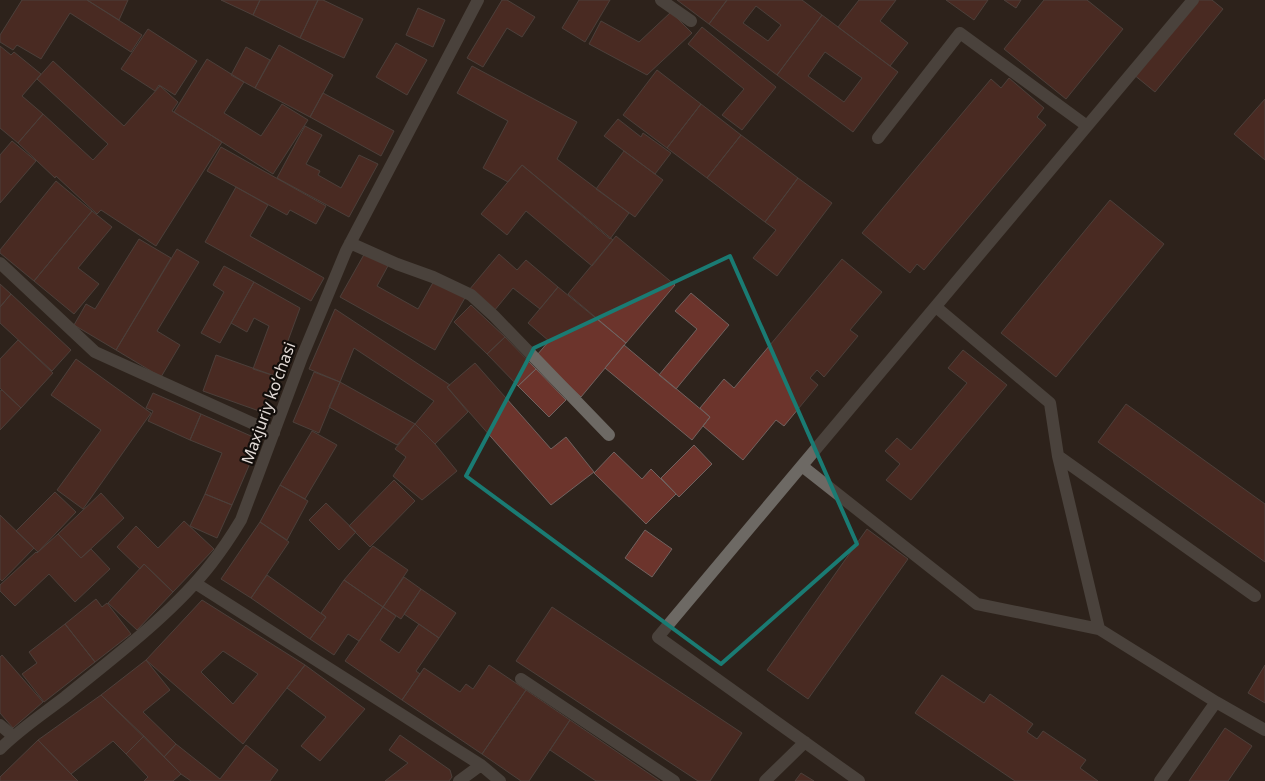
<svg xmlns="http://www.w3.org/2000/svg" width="1265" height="781" font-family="'Noto Sans',sans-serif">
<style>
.building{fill:#6c342c;stroke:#71625f;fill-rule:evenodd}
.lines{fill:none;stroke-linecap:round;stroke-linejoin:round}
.minor{stroke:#6d6964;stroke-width:12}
.marked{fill:none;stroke:#1a7b73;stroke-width:4;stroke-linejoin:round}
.labels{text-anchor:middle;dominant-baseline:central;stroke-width:4.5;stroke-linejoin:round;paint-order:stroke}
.street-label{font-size:16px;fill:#e3dbd7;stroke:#120d0a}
</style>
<rect width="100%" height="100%" fill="#2e231c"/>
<path class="building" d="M22,0H87L142,35L131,52L70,13L41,59L17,45L13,50L0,42V35Z
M87,0H128L119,20Z
M221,0H260L253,15Z
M260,0H318L300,38L253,15Z
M318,0H323L363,19L344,58L300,38Z
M502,0H507L535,17L522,37L507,28L483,67L467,58Z
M579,0H610L585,42L562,28Z
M677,0H727L709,24Z
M727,0H802L822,15L777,75L709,24ZM756,6L781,25L768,41L743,23Z
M859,0H896L880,21L908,43L890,66L838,27Z
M946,0H988L974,20Z
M1004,0H1021L1016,8Z
M1044,0H1087L1123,29L1066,99L1004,49Z
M1194,0H1212L1223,9L1155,92L1133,74Z
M418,8L445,20L433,47L406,35Z
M671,12L692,33L647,75L589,44L601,21L639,42Z
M822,15L898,72L853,132L777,75ZM825,52L862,78L844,102L808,76Z
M702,27L776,87L742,130L722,115L744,89L688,44Z
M148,29L197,61L175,95L159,85L155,91L121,69Z
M396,43L427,60L407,95L376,77Z
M279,45L333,75L310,117L255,88Z
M0,46L11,55L14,52L41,74L22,96L43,114L18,143L0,128Z
M246,47L270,60L255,88L231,75Z
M207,59L244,82L224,113L261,136L282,104L308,120L273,174L174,112Z
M53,61L124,126L160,86L178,102L172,111L222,142L156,246L101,210L97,214L56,176L55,178L18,143L43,114L93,160L108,144L37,79Z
M472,66L577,122L557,159L629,213L610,239L522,165L508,182L483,168L508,121L457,93Z
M657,70L701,104L667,148L623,115Z
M1009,78L1044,108L1037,117L1046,125L924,270L917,264L910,273L862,233L991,79L1001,88Z
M323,93L394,131L381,156L310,117Z
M1265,99V160L1234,134Z
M701,104L741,135L707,178L667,148Z
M618,119L641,137L643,133L671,153L655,174L604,136Z
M305,126L322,135L306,164L320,171L318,175L341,188L359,155L378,164L349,217L277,178Z
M741,135L798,178L765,222L707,178Z
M12,141L36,161L0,203V155Z
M221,147L326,206L316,224L290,210L287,215L207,171Z
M624,151L663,180L635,217L596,189Z
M522,165L613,240L592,266L526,211L507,235L481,214Z
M798,178L832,203L777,276L753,258L776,230L765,222Z
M56,181L92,211L34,281L0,253V250Z
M236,187L268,205L250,236L324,278L311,301L205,242Z
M1110,200L1164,244L1056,377L1001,333Z
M92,211L112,227L78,268L99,284L74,314L34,281Z
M616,236L675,285L626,343L568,294Z
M139,239L171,258L116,350L74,325L86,304L95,309Z
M177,249L199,262L157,331L180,345L161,377L116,350Z
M366,251L389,264L377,286L418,309L435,279L466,296L435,350L340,297Z
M499,254L517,270L526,260L558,287L540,309L513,288L494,311L469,290Z
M842,259L882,292L850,330L858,336L824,377L817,370L810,378L818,385L784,426L776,420L743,460L703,426L710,417L700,408L724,379L734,388Z
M224,266L254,282L220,343L201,333L224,292L213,285Z
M254,282L300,308L275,376L253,369L269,326L254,318L247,332L231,323Z
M0,284L11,294L0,307Z
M558,287L626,343L581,397L537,355L549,341L528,323Z
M691,293L729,325L676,389L659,375L697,329L675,311Z
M11,294L71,350L52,371L0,323V307Z
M471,305L505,337L487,354L454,322Z
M335,309L450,385L447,387L468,412L435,444L415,424L434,401L354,348L340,382L309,369Z
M505,337L536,369L518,386L487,354Z
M18,340L53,373L21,408L0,388V359Z
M624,345L710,417L692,440L605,368Z
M963,350L1007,385L911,500L886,480L900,464L885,451L897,438L911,450L967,383L948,368Z
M216,355L275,376L262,412L203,391Z
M76,359L151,413L83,509L57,490L101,430L51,395Z
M475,363L551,449L566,437L594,472L551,505L447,387Z
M536,369L566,400L549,417L518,386Z
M314,372L340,382L319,433L293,422Z
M340,382L415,424L397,445L329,407Z
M2,390L21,408L0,430V391Z
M153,393L201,414L190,440L148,421L153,411L146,408Z
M1126,404L1265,504V562L1098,442Z
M201,414L260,440L232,505L205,494L222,453L190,440Z
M415,424L435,444L457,471L422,500L393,476L406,457L395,449Z
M312,431L337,445L305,499L280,485Z
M694,445L712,464L679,497L661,478Z
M614,452L642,479L651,469L676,494L646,524L594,473Z
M394,480L415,501L370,547L349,526Z
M280,485L308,501L287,540L260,522Z
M55,492L76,512L38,552L16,531Z
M101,493L124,518L81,558L58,534Z
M205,494L232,505L217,538L190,526Z
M326,503L356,532L339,550L309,520Z
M0,515L34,548L2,581L0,579Z
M184,521L214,549L173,592L144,564L140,569L117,547L136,526L158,548Z
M260,522L289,542L251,598L221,579Z
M867,529L908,559L808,699L767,670Z
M645,530L672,549L652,577L625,558Z
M58,534L81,558L91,549L110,569L75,602L49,574L15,606L0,591V585L36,552L37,553Z
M373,546L408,570L383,607L344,580Z
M144,564L173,592L137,630L108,603Z
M267,575L326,617L310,639L251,598Z
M404,577L421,589L401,619L383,607Z
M344,580L383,607L359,641L348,634L334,655L310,639L326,617L321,613Z
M421,589L456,613L439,638L404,614Z
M96,599L102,607L107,603L131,634L95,662L65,624Z
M202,600L305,665L243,744L146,660ZM223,651L258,674L233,704L201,672Z
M383,607L396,616L380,640L399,653L419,624L439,638L416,671L420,674L402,700L345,661Z
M552,607L742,733L710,781H698L516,661Z
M65,624L95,662L44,702L22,674L37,663L29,652Z
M2,655L43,702L13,728L0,713V657Z
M146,660L170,690L143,712L176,744L164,757L101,695Z
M305,665L365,709L320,761L301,746L326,717L287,688Z
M489,665L526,690L482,754L402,700L424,668L460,692L466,684L473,689Z
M1265,665V703L1248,693Z
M942,675L984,703L990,694L1033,724L1027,732L1037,739L1043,731L1086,760L1080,768L1098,781H1015L915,713Z
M526,690L570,720L529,781H521L482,754Z
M101,695L144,736L126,754L113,741L71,774L38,740Z
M570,720L660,781H596L550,750Z
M1225,728L1252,746L1228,781H1189Z
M400,735L450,770L452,777L449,781H385L408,763L389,750Z
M144,736L181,774L173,781H144L148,777L126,754Z
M38,740L71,774L78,781H0V777Z
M176,744L220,779L246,745L278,770L270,781H191L181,774L164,757Z
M801,773L814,781H795Z"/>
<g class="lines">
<path class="minor" d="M661,0L691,21
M878,138L960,33L1087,126
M350,243L397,264L433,277L471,295L494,316L609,435
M0,263L95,352L274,433
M936,307L1050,403L1058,456L1099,629
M1058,456L1255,596
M802,466L977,604L1099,629L1216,702
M195,583L481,765L500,781
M521,679L674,781
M0,725L13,736
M0,749C20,729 43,714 65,697C114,657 173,613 211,564C222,550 232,535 241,520L302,357L346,251L478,0
M459,781L481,765
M765,781L805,742
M859,781L658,637L1193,0
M1160,781L1216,702L1265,730"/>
</g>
<path d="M0 0H1265V781H0ZM730,256L857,544L721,664L466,476L534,348Z" fill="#2e231c" fill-opacity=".55" fill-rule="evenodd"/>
<path class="marked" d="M730,256L857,544L721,664L466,476L534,348Z"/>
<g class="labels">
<g class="street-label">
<text transform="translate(268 403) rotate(-70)">Maxjuriy koʻchasi</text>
</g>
</g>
</svg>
